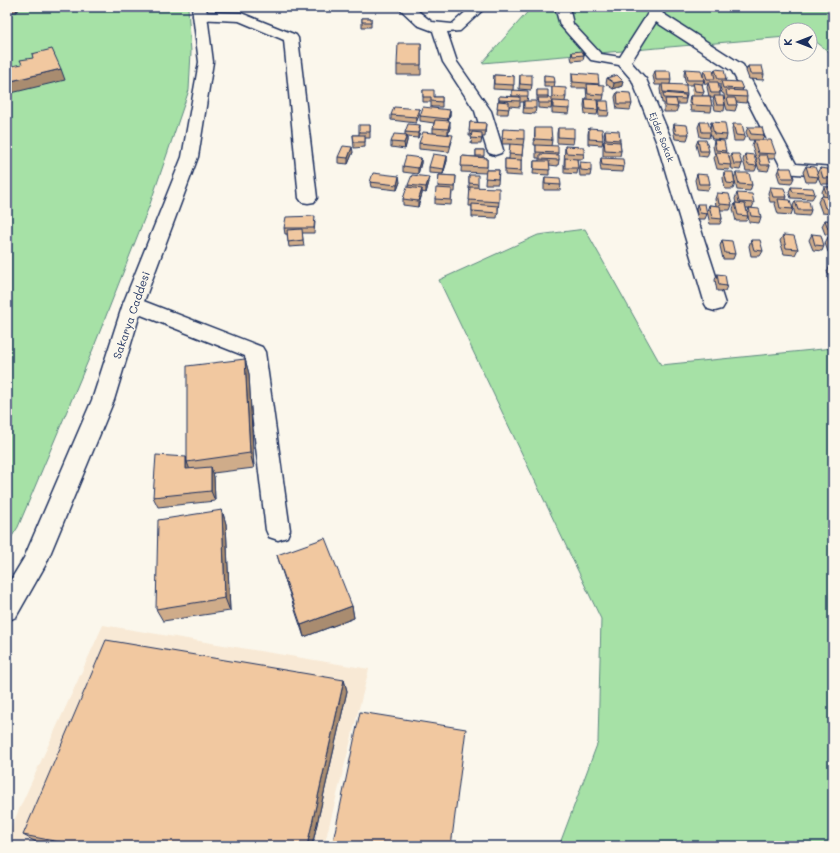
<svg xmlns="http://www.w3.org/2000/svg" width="840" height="853" font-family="Mali,sans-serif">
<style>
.built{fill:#f8e9d5}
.green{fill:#a6e1a6;stroke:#608882}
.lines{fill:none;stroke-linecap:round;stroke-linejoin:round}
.minor-casing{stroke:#1b2f5e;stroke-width:3}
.secondary-casing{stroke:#1b2f5e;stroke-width:3}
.minor{fill:#fbf7ec;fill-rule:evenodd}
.secondary{fill:#fbf7ec;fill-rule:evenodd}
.wall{fill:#cfac8a;stroke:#1b2f5e}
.shaded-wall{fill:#a98c70;stroke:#1b2f5e}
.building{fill:#f1c8a0;stroke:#1b2f5e}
.labels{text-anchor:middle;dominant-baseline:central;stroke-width:3;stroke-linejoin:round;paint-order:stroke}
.far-street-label{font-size:9px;fill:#1b2f5e;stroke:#fbf7ec}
.street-label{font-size:11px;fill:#1b2f5e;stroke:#fbf7ec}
</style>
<rect width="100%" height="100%" fill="#fbf7ec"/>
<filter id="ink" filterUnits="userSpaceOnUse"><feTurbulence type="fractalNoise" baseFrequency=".025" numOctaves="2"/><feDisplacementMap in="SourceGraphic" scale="8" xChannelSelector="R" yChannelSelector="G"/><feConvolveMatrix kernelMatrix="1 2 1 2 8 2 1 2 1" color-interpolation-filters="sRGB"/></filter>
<g filter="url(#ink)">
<path class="built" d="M103,625L369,669L324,846H7V836Z"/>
<path class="green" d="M7,7H188L191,52L189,90L150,204L93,349L18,527L7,544Z
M532,7H833V55L810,37V30H786V37L482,63Z
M585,229L661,365L833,348V846H559L598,742L601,619L439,280L538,235Z"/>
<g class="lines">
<defs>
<path id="minor" d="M398,7H413L432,22L452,24L471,7H486L460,31L447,32L457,62L491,111L503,150L501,153L495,155L489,153L487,150L475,111L443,62L433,31L417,25Z
M555,7H569L573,24L601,54L620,57L652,7H666L662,13L743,65L796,164L833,167V177L784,173L732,71L656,22L631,62L646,79L674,146L725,304L722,309L715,311L708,309L705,304L658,146L632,80L619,65L591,60L560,25Z
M200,12L241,13L296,35L298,38L317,198L314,202L308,203L302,202L299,198L284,40L239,21L195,19L193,16L195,13Z
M133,297L262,347L265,352L290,530L287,537L278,540L269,537L266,530L245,356L126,309L123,304L126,299Z"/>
<path id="secondary" d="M192,7H206L213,62L198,157L143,304L114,400L46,564L16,617L7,621V586L24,558L92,400L123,304L182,157L199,62Z"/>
</defs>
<use href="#minor" class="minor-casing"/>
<use href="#secondary" class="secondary-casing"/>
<use href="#minor" class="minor"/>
<use href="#secondary" class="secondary"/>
</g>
<path class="wall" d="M7,7H20L17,12H9Z
M362,18H371V27H362Z
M421,43V75H397V65Z
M572,52L584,55L583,60L572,61L571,57Z
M748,66L764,74L763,80L749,79L746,71Z
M685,69L704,80L702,86L704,92L702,96H709L707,87L708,84H705L703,75L704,70L714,73L715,69L726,79L725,81L743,89L742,90L747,97L746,103L736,102L737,105L735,111L727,110L725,103V102L724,95V94L722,93L720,87V84H718L720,93V96L725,105L724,111L715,110L713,101L714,98H710L712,106L711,112L691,111L689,101L690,96H693L692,89L693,85H686L684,75Z
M655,71L671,80L670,84L687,94L685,104H677L678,107L676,112H664V103H662L660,89L661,85H655L653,76Z
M572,73L599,84V85L604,95L603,100H597L598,110L597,115L585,114L584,105L585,99H587L586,88H572Z
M494,75L514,76L513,90L528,96L527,101L536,108L535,114L523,113L524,102H520V107L509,106L508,114H497L498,101H499V96L512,97V90L493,89Z
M520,75L532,85L531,90L519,89Z
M544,75L555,82L554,87L566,97L565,101L570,109L569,114L552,113V101L551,109L538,108V101H537V90L548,96V98H552V87H544Z
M607,78L622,86L613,89L606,84Z
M423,90L434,97H442V107H431V102H423Z
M617,92L632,104L630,110L617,109L615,97Z
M599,101L609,111L608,116H599L598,106Z
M419,109V115L416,123L391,120V115Z
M450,110V115L448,121L450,127L448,135L433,133V128L434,123L420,121V116Z
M470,122L486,123L485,137H482L481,144H471L472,136H469Z
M700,122L710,128L711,122L727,135L726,140L712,139L710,133L709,138L700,137L698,127Z
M674,124L689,134L687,140L675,139L673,129Z
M733,124L745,136L743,141H734L732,129Z
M370,125V138H365V147L354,148L353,135H359V132Z
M748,127L764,135L762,140L776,154L773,159H768L770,165L768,171L759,170L756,160L757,158H756L752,145L754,140H749L746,132Z
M535,128L552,140L551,146L558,153V155L559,160L558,166L549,165V175L533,174L534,161H539V158H536V145H534Z
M558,128L574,138L573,144L557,143V133Z
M589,128L603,140L602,145L588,144V134Z
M503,129L524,139L523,145L522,155V160H521V176L505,175V159H509L510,144H502Z
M605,130L620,140V143L621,151L620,156H603V147L604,141H605L604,135Z
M420,131L418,138L407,137V141L405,149L391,147V142L405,135V132Z
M698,140L709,151L707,157L699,156L696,145Z
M714,140L726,151L725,153L729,158L731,154L742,164L740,170L732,169L731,165L729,170L717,169L714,158L715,156L713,146Z
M452,141L449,152L419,149V143Z
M565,146L584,154L583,159H577L578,168L577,174L564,173V164Z
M476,150H484L483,158H487V170H499L498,184H485L486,173L461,172L462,156L476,157Z
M353,152L348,164L338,163V157Z
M745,154L757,166L755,171H746L743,160Z
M447,156V161L443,174L429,173V167Z
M421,158V163L418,174L403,172V166Z
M601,158L624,167L623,172L601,171L600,163Z
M580,162L591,171L590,176H580L579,168Z
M806,166L817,173L820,168L830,174L831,170H833V185L832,184L831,180L829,184H821L818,177L816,182H806L803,172Z
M779,168L794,178L791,184L780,183L777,173Z
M724,172L735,184L733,189H725L723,178Z
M736,173L752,185L750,191L737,190L734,178Z
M697,174L710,184L708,190L697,189L695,180Z
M439,175L456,176L455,192H452L451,205L435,204V199L438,188Z
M469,175L478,184V187L499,202L497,218L472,217V206H469L470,189H469Z
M545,177L561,185L560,190H544V183Z
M370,182H400L397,190L371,187Z
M429,182L426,193L422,192V194L418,207L403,205V199L408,187V185Z
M770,187L787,197L786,199L793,209L791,215L778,214L775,204L776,202H770L768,193Z
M791,187L815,194L812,199L791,198L789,192Z
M824,187H833V214L822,213L818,202L821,196H823L822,192Z
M717,193L732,205L730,210H720L722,219L720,224H710L707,211L709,205L716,206L715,199Z
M737,193L754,203L752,208H746L747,213L749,208L761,217L759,223L749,222L748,216L746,221H736L733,209L735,203H736L735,199Z
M795,201L811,210L809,216L795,215L793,206Z
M697,204L707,214L705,219H698L696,209Z
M825,220L833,221V235L825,234L822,226Z
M315,222L314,233H302L304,246L289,247L287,234H285L284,228Z
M812,234L824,246L822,251L813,250L809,240Z
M783,235L798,249L795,255L784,254L780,241Z
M828,237L833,238V253L828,252L825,243Z
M722,240L735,254L733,259H723L720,246Z
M751,240L763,251L760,256H751L749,246Z
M830,266H833V288H831L828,278L829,276L827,271Z
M717,274L727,286L725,291H717L715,280Z
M245,359L249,374L254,468L213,473L214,477L215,501L158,507L153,497L186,457L187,460Z
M222,510L226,524L230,611L163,621L156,609Z
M277,555L352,606L354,618L304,637L281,568Z
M344,680L347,691L312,846H54L36,842L23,835Z"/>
<path class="shaded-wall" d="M15,7H20L17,12Z
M61,69L65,80L7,94V82Z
M623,81L622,86L613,89L614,83Z
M419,109V115L416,123V117Z
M450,110V115L447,124L448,119Z
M450,121V127L448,135V129Z
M420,125V131L418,138V133Z
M407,135V141L405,149L404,143Z
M352,147L353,152L348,164V158Z
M447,156V161L443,174L444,169Z
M421,158V163L418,174V168Z
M399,176L400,182L397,190V185Z
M429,177V182L426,193V187Z
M422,189V194L418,207V201Z
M245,359L249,374L254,468L250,453Z
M186,457L187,462L190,470L186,469Z
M211,467L214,477L215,501L211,491Z
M222,510L226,524L230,611L225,598Z
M352,606L354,618L304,637L301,625Z
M344,680L347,691L312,846H307Z"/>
<path class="building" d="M362,18H371V22H362Z
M398,43H421V65H397Z
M52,49L61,69L7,82V67L22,64L20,60L33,58L32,54Z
M582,51L584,55L573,56L572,52Z
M748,66H762L764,74H750Z
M685,69L701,70L704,80H687Z
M715,69L724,70L726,79H718Z
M704,70H713L715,79H707Z
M655,71H670L671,80H656Z
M572,73L598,75L599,84L573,82Z
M494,75L514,76V85L494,84Z
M520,75H532V85L520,84Z
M544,75L554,76L555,82H544Z
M617,75L623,81L614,83L607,78Z
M721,81L740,82L743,89L723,88Z
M708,82H718L720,93H711Z
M693,83L702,84L704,92L695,91Z
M587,84L604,85V95L588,94Z
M662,84L686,85L687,94L663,92Z
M552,87L566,88V97L552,96Z
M423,90H434V97H442V102L431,101V97H423Z
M512,90L528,91V96H512Z
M537,90H548V96H537Z
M726,90L746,91L747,97L727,96Z
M617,92L630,93L632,104H618Z
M663,93L685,95L686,99L664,98Z
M499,96L520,97V101L499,100Z
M690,96H710L712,106L692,105Z
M714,96H723L725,105H717Z
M538,98H552V103H539Z
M727,98H735L737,105H729Z
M585,99L597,100L598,110L586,109Z
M665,99H676L678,107L666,106Z
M498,101L509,102V109L497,108Z
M524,101H536V108H524Z
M553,101L570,102V109L553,108Z
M599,101H608L609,111L600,110Z
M394,107L419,109L416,117L391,115Z
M423,107L450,110L448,119L420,116Z
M435,120L450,121L448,129L433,128Z
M470,122L486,123L485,131H469Z
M700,122H708L711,132H702Z
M711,122L725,123L727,135L714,134Z
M408,124L420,125L418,133L405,132Z
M674,124L687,125L689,134H676Z
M733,124H742L745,136L736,135Z
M359,125H370V132H359Z
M748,127H762L764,135L751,134Z
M535,128H551L552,140L535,139Z
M558,128H574V138L558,137Z
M589,128L602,129L603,140L589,139Z
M503,129L524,130V139L502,138Z
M605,130L619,131L620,140L606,139Z
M423,132L453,135L450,146L419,143Z
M472,132L482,133V139L471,138Z
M394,134L407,135L404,143L391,142Z
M353,135H365V142H354Z
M698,140H706L709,151H700Z
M714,140L724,141L726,151L716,150Z
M754,140H771L776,154L758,153Z
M604,141L620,142L621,151L605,150Z
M510,144L523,145L522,155L509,154Z
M536,145L558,146V153L536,152Z
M343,146L352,147L348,158L338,157Z
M565,146L584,147V154L566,153Z
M476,150H484V156H476Z
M716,152L728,153L731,165L719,164Z
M433,154L447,156L444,169L429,167Z
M540,154L559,155V160L540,159Z
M731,154H739L742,164H734Z
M745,154L754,155L757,166L748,165Z
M758,155H767L770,165H761Z
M406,156L421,158L418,168L403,166Z
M462,156L487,158V167L461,166Z
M565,158L577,159L578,168H565Z
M601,158L623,159L624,167L602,165Z
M505,159L521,160V171L505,170Z
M534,161H549L550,170L534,169Z
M580,162L591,163V171L581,170Z
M806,166L815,167L819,177L809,176Z
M779,168H791L794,178H782Z
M820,168L828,169L831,178H823Z
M486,170H499L498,179L485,178Z
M724,172H733L735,184L727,183Z
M373,173L399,176L397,185L370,182Z
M736,173H749L752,185L739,184Z
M697,174L708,175L710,184H699Z
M412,175L429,177L426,187L408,185Z
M439,175L456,176L455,187L438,186Z
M469,175H478V184L469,183Z
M545,177L560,178L561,185L545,184Z
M407,187L422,189L418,201L403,199Z
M470,187L499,188V202L469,200Z
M770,187L784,188L787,197H773Z
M791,187L813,188L815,194L793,192Z
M824,187H833V195H827Z
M436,188L452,189L451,200L435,199Z
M717,193L729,194L732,205L719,204Z
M737,193L752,194L754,203L739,202Z
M821,196L833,197V208H825Z
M778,199L790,200L793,209L780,208Z
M795,201H809L811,210H798Z
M735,203L745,204L748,216L738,215Z
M472,204L498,206V213L472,211Z
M697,204H705L707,214L700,213Z
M709,205L720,206L722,219L712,218Z
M749,208L759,209L761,217L751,216Z
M315,216L314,228H284L286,217Z
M825,220L833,221V229H828Z
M302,229L303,240L288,242L287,230Z
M812,234L821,235L824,246L815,245Z
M783,235L794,236L798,249L786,248Z
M828,237L833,238V247H831Z
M722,240L732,241L735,254L725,253Z
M751,240H760L763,251L754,250Z
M830,266H833V271H832Z
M831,273H833V280Z
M717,274L725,275L727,286L719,285Z
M245,359L250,453L187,462V366Z
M156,455L186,457V469L211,467V491L153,497Z
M222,510L225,598L156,609L158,520Z
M325,538L352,606L301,625L277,555Z
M106,640L344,680L307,846H80L23,835Z
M360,712L466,729L451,846H332Z"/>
</g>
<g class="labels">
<g class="far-street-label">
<text transform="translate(662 137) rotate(69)">Ejder Sokak</text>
</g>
<g class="street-label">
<text transform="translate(131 315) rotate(-71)">Sakarya Caddesi</text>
</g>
</g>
<rect width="840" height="853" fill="none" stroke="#fbf7ec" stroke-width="24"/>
<rect x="12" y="12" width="816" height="829" fill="none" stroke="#1b2f5e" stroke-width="1.5" filter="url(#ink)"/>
<g transform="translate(798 42) rotate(270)"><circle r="19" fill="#fbf7ec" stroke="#a1a7b3"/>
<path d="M0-3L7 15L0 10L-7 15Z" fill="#1b2f5e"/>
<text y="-6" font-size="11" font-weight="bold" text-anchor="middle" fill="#1b2f5e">K</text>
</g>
</svg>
